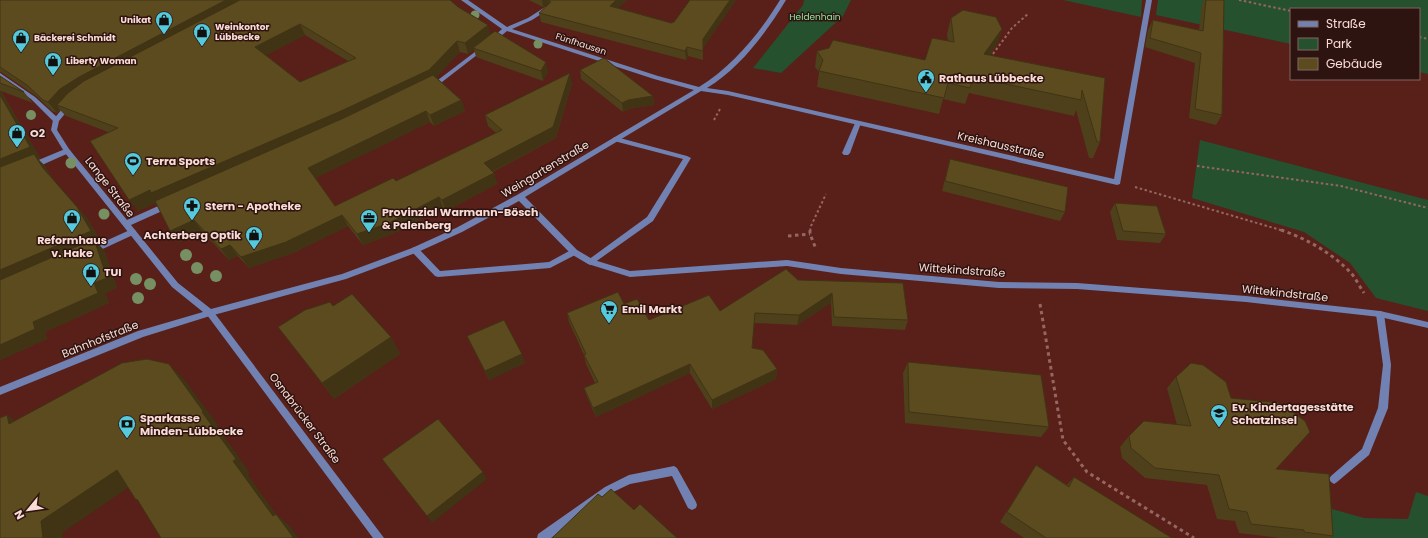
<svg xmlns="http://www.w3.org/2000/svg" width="1428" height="538" font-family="Poppins,sans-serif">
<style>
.green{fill:#25512f}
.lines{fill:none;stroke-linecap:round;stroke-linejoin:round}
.path-far1{stroke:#966761;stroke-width:2;stroke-dasharray:2.5 2.5;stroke-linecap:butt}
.path{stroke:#966761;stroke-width:3;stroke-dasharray:3.5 3.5;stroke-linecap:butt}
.service{fill:#7182b2;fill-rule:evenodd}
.pedestrian{fill:#7182b2;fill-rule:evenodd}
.minor{fill:#7182b2;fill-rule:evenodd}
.tertiary{fill:#7182b2;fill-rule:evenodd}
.tree{fill:#769063}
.wall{fill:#4e401a;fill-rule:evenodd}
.shaded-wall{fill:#403415}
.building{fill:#5b4b1e;stroke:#403415;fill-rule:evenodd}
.labels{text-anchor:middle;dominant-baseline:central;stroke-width:3;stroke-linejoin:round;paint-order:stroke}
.far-park-label{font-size:9px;fill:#8dec9f;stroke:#2e1410}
.far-poi-label{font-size:9px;font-weight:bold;fill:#fadcd7;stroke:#2e1410;text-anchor:start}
.far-street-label{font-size:9px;fill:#fadcd7;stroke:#2e1410}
.poi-label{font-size:11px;font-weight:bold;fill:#fadcd7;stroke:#2e1410;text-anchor:start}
.street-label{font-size:11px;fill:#fadcd7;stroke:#2e1410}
</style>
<rect width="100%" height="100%" fill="#591f19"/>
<path class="green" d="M804,0H851L843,16L781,73L753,68L803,5Z
M1063,0H1142L1141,17Z
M1158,0H1428V74L1419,72V9H1291V44L1156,15Z
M1200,140L1428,200V311L1376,298L1350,263L1304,232L1192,198Z
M1416,492L1428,496V538H1324L1325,507L1364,518L1408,519Z"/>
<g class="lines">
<path class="path-far1" d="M1239,0L1291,11
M1419,37L1428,39
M990,58L1012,28L1029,13
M714,120L720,109
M1197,166L1341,186L1428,208
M1135,187L1284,231
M810,231L811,226L826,194"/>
<path class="path" d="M810,230V234L816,249
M1281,230C1305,238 1330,252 1348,270C1355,276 1359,286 1364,293
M788,236L810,234
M1040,304L1063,440L1087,472L1194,538"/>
<path class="service" d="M856,121H860L861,123L850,153L848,155H844L842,153Z
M614,137H616L687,156L691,158L653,221L591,265L588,264L587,262L588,260L647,217L683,159L614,141L613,139Z
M65,149H67L71,151L69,153L35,168H32L28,166L29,164Z
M415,247L418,248L440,271L549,262L571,250H577L578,252L577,254L550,268L438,277L435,276L412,252L411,250L412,248Z
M1380,311L1383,312L1384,314L1391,365L1388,408L1369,455L1337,482L1334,484L1331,482L1329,479L1331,476L1362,449L1378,408L1383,365L1376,314L1377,312Z
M674,466L677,468L696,502L697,505L696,508L692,510L688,508L672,476L630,484L611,493L551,538H537L538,534L605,487L629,475Z"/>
<path class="pedestrian" d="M0,73L35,97L58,118V122H54L31,99L0,78Z
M132,229L135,230L136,232L135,234L94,253H88L87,251L88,249Z"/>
<path class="minor" d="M461,0H468L507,27L528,18L556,0H563L532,20L512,29L658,76L699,87C733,66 759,34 780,0H786C766,33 740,68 707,88L728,91L1114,179L1146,0H1152L1120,184L1117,185L728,95L701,91L525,197L577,250L594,260L630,271L787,260L841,268L999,282L1077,283L1246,296L1380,311L1428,322V328L1380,317L1246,302L1077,289L999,288L841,274L787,266L630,277L588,264L571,254L519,201L462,232L418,252L346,279L210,316L143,337L0,395V387L138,331L203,312L172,287L65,153L51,130L53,120L67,103H69L72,105L59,121L57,130L69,149L127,220L165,203H171L172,205L171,207L131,225L178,283L211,309L342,274L412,248L456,228L517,195L694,90L654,79L507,31L495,41H491V39L502,29Z
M484,45L487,47L486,48L442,82L434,86H430V84L438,80Z"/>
<path class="tertiary" d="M210,310L213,311L384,538H373L207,315L206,313L207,311Z"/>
</g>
<g class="tree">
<circle cx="475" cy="15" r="4.5"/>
<circle cx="538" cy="44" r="4.5"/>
<circle cx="31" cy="115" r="5"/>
<circle cx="71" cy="163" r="5.5"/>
<circle cx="104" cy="214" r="5.5"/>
<circle cx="186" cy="255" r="6"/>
<circle cx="197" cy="268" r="6"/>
<circle cx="216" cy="276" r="6"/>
<circle cx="136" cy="279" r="6"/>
<circle cx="150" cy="284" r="6"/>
<circle cx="138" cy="298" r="6"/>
</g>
<path class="wall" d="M0,0L458,7L488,25L490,35L548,72L543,81L476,57L474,49L468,54L460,52L436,77L461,100L465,111L434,126L430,122L315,178L335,206L396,181L496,133L488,126L485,115L572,84L556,138L493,172L494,173L497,184L446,211L443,208L394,233L363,245L348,226L293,253L249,268L238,256L229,260L202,231L179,242L156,203L138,211L108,132L66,116L60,110L57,113L52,111L36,96L1,72H0ZM305,35L348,61L300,82L266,55Z
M529,0H627L618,8L671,23L674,22L690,0H736L703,48V60L688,56L686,60L541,22L539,13L549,4V3L543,7Z
M1204,0H1224L1222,115L1216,125L1189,118L1195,63L1145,47L1148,30L1153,20L1199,30L1202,4Z
M951,18L1002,29L997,44L990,55L1105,78L1100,142L1093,158H1089L1076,110L1074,116L969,93L965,104L943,99L939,114L817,87L819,72L815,67L817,51L925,60L948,41L947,34Z
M580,70L653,96L654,105L629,109L623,112L581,79Z
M0,76L24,92L33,103L1,91L40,158L38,159L44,165L53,179L87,218L101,241L97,243L104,250L117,288L105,293L109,303L45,332L47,339L0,360Z
M950,159L1065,212L1060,221L942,191Z
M1115,203L1166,234L1160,243L1117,240L1110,212Z
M798,280L908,320L905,330L832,326L831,303L797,325L754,323L752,348L777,369L776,379L712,409L690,373L596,417L587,397L584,388L595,383L586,364L584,355L569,322L567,313L624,304L649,320L720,311Z
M333,306L391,337L400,354L334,399L278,327Z
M467,336L525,363L489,380Z
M908,362L1049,427L1041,437L905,423L903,373Z
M1176,377L1231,398L1276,469L1333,536L1330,538H1280L1239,533L1235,521L1217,519L1207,485L1145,478L1122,458L1120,447L1129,436L1177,425L1167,388Z
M1036,465L1067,485L1074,477L1172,538H1024L1000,522L1029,476Z"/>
<path class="shaded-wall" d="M226,0H253L57,105L60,110L57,113L48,102L60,89L79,77Z
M542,0H553L548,1L549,3L543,7Z
M616,0H627L611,15L610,6Z
M730,0H736L703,48V60V39Z
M300,24L305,35L261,58L255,47Z
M488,25L491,36L473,48L474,49L468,54L465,43Z
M1002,29L997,44L979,69L984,54Z
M457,41L460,52L433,81L138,211L129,200Z
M687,47L688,56L686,60L685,51Z
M546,62L548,72L543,81L541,71Z
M570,73L572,84L556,138L488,174L484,163Z
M0,90L40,158L38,159L44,165L53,179L87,218L101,241L97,243L104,250L117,288L105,293L109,303L45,332L47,339L0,360Z
M653,96L654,105L629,109L623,112L622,103L628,100Z
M461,100L465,111L434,126L430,115Z
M426,111L430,122L314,179L308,168Z
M494,173L497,184L446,211L442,200Z
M439,197L443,208L394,233L363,245L357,234Z
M342,215L348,226L293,253L249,268L241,257Z
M194,220L202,231L179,242L170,231Z
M230,245L238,256L229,260L221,249Z
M832,293L831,303L797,325L799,315Z
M391,337L400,354L334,399L322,383Z
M522,354L525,363L489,380L485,371Z
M169,364L184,379L218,425L217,426L250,473L248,475L276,514L290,526L298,538H292L273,516L233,461Z
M690,364V373L596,417L593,408Z
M777,369L776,379L712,409V400Z
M7,415L27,429L9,424Z
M117,470L135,483L62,533L63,538H43L41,521Z
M483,472L487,479L432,523L427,516Z"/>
<path class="building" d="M0,0H226L79,77L60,89L48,102L43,100L27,85L0,67Z
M240,0H450L458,7L488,25L465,43L457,41L429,70L341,111L151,193L150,190L129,200L90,141L118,128L57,105L68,93L84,81ZM300,24L356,58L300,82L255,47Z
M550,0H616L610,6L671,23L674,22L690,0H730L703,39V51L687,47L685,51L539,13L551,2L548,1Z
M1206,0H1224L1222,115L1195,109L1201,53L1150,38L1153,20L1203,31Z
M963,10L996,17L1002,29L984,54L1105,78L1100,142H1097L1082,90L1081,100L973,77L970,88L948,83L944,98L819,71L823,60L817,51L829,48L833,40L925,60L932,38L954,42L951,18Z
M495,31L546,62L541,71L473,48Z
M604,58L653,96L628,100L622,103L580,70Z
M570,73L553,127L484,163L494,173L442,200L439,197L389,223L357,234L342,215L286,242L241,257L230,245L221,249L194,220L170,231L155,201L346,117L433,75L461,100L430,115L426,111L308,168L335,206L393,178L396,181L502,130L485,115Z
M0,76L24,92L0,83Z
M0,95L30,147L0,159Z
M34,154L43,168L77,207L91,231L0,270V167Z
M950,159L1068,187L1065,212L945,181Z
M1115,203L1157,206L1166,234L1123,231Z
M94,239L107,278L94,283L98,293L33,322L35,329L0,345V280Z
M786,269L798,280L903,283L908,320L834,317L832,293L799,315L755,313L752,348L763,350L777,369L712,400L690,364L593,408L584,388L598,382L584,355L586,354L567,313L618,292L624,304L637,299L649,320L709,295L720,311Z
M352,294L391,337L322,383L278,327L305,310L330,302L333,306Z
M504,320L522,354L485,371L467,336Z
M147,359L169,364L203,411L202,412L236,459L233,461L273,516L276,514L293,537L292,538H161L137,499L136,500L117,470L41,521L43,538H0V418L7,415L9,424L122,363Z
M908,362L1041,375L1049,427L909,412Z
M1191,363L1203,365L1226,382L1231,398L1280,403L1305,421L1310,432L1276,469L1329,474L1333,536L1304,532V530L1251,524L1247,512L1229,509L1219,475L1155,468L1131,448L1129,436L1144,421L1191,426L1176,377Z
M438,419L483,472L427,516L382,459Z
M1036,465L1069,487L1074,477L1172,538H1046L1007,512Z
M611,489L634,510L640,504L677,538H552L598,494L602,497Z"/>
<defs>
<symbol id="shop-pin" viewBox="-11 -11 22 30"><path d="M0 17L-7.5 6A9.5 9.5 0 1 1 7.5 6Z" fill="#54cadc" stroke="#2e1410"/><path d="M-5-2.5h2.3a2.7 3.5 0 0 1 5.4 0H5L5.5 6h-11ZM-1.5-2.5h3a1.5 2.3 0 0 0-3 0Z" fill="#111"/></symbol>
<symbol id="civic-pin" viewBox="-11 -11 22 30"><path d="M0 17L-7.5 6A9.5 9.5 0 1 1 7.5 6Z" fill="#54cadc" stroke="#2e1410"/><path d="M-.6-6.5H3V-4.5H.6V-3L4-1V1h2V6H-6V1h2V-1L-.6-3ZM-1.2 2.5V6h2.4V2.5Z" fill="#111"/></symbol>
<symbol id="stadium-pin" viewBox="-11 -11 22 30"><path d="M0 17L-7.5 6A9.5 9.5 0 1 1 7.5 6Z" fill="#54cadc" stroke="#2e1410"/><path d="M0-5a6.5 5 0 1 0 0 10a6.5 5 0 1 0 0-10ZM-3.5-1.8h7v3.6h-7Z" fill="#111"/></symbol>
<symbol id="pharmacy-pin" viewBox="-11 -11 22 30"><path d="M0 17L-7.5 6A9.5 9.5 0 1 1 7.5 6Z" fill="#54cadc" stroke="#2e1410"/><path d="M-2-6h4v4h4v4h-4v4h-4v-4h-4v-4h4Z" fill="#111"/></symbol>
<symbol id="office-pin" viewBox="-11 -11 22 30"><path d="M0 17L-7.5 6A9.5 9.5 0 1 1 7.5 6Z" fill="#54cadc" stroke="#2e1410"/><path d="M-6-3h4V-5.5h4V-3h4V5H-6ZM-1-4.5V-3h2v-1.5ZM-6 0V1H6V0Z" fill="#111"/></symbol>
<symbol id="supermarket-pin" viewBox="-11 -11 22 30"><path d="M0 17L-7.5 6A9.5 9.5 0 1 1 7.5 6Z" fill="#54cadc" stroke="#2e1410"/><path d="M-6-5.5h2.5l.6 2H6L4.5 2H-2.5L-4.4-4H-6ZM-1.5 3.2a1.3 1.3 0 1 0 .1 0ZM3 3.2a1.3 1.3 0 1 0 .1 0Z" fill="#111"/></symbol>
<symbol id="school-pin" viewBox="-11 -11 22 30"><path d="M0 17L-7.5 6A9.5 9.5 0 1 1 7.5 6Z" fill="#54cadc" stroke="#2e1410"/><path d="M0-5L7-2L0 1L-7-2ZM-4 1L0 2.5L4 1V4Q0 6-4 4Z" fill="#111"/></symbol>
<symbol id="bank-pin" viewBox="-11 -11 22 30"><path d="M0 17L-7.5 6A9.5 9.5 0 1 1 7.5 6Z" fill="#54cadc" stroke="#2e1410"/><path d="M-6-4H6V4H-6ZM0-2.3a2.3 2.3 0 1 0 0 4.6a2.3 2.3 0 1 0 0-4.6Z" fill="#111"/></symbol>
</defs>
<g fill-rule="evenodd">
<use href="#shop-pin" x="154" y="10" width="20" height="27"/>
<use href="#shop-pin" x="192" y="22" width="20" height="27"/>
<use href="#shop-pin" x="11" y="28" width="20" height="27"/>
<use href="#shop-pin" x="43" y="51" width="20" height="27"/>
<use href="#civic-pin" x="916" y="68" width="20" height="27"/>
<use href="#shop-pin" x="7" y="123" width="20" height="27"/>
<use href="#stadium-pin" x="123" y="151" width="20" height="27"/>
<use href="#pharmacy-pin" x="182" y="196" width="20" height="27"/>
<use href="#shop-pin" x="62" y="208" width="20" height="27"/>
<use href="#office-pin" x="359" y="208" width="20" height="27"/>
<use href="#shop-pin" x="244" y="225" width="20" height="27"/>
<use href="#shop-pin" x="81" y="262" width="20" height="27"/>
<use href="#supermarket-pin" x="599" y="299" width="20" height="27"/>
<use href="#school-pin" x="1209" y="403" width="20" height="27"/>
<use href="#bank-pin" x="117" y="414" width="20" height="27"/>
</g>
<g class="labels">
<g class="far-park-label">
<text x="815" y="17">Heldenhain</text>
</g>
<g class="far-poi-label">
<text x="151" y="20" text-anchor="end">Unikat</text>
<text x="215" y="27">Weinkontor<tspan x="215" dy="10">Lübbecke</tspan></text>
<text x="34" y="38">Bäckerei Schmidt</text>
<text x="66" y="61">Liberty Woman</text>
</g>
<g class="far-street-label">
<text transform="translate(581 44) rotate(18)">Fünfhausen</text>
</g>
<g class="poi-label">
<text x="939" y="78">Rathaus Lübbecke</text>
<text x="30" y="133">O2</text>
<text x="146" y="161">Terra Sports</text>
<text x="205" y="206">Stern - Apotheke</text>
<text x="382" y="212">Provinzial Warmann-Bösch<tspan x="382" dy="13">&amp; Palenberg</tspan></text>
<text x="241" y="235" text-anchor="end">Achterberg Optik</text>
<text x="72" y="240" text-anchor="middle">Reformhaus<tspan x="72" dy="13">v. Hake</tspan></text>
<text x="104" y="272">TUI</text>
<text x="622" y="309">Emil Markt</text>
<text x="1232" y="407">Ev. Kindertagesstätte<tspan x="1232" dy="13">Schatzinsel</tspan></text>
<text x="140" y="418">Sparkasse<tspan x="140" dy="13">Minden-Lübbecke</tspan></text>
</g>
<g class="street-label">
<text transform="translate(1001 145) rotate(13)">Kreishausstraße</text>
<text transform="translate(545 169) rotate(-31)">Weingartenstraße</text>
<text transform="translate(110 187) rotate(52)">Lange Straße</text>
<text transform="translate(962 270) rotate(4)">Wittekindstraße</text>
<text transform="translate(1285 293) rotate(6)">Wittekindstraße</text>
<text transform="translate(100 339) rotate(-22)">Bahnhofstraße</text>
<text transform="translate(305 418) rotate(53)">Osnabrücker Straße</text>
</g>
</g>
<rect x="1290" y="8" width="130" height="72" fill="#2e1410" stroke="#806460"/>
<rect x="1298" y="21" width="20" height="6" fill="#7182b2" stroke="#806460"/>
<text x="1326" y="28" font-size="12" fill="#fadcd7">Straße</text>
<rect x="1298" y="38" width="20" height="12" fill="#25512f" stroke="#806460"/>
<text x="1326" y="48" font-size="12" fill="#fadcd7">Park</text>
<rect x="1298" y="58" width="20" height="12" fill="#5b4b1e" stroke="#806460"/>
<text x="1326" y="68" font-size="12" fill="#fadcd7">Gebäude</text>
<g transform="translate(28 510) rotate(241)" stroke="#2e1410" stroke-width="3" paint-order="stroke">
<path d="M0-3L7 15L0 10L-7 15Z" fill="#fadcd7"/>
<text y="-6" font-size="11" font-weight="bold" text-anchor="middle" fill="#fadcd7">N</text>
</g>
</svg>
